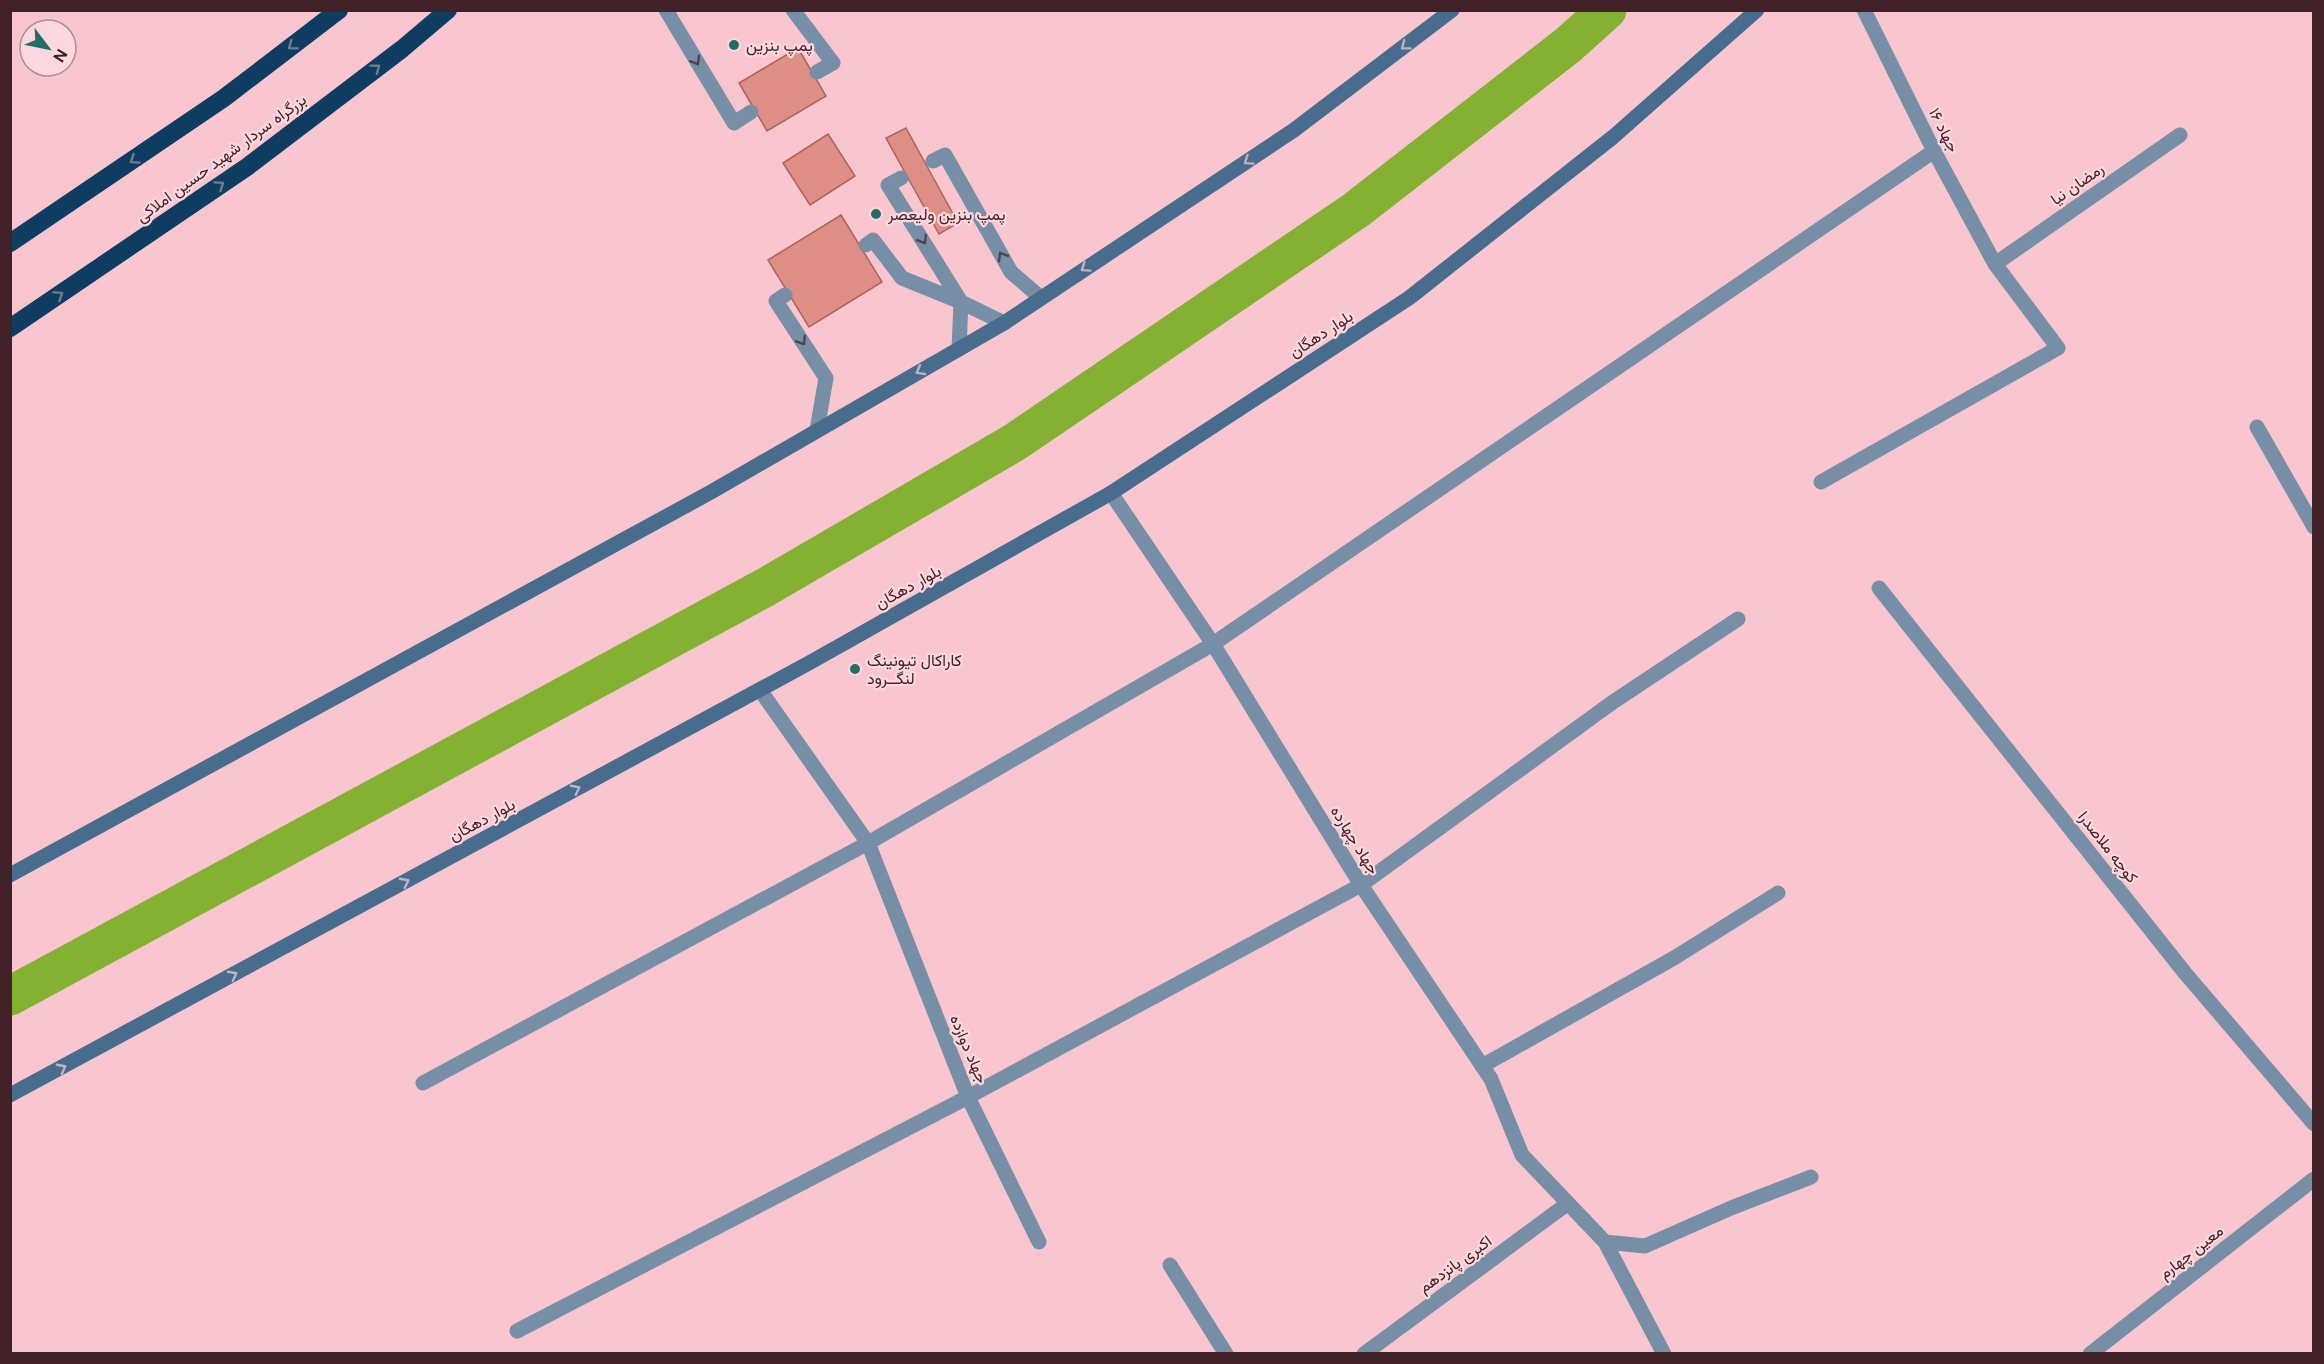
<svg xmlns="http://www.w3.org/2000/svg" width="2324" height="1364" font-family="'DM Sans',Vazirmatn,sans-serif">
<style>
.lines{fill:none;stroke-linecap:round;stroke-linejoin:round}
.canal{stroke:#85b132;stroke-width:39}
.building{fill:#df8e85;stroke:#ad625a;stroke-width:1.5}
.lane{stroke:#768fa6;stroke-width:15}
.street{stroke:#768fa6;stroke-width:15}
.secondary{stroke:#476c8d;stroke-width:15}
.highway{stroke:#0f3d62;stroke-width:18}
.oneway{stroke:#6d7b94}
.oneway2{stroke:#bcb2c2}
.oneway3{stroke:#51424e}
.poi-dot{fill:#236d66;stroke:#fbd8de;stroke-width:2}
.labels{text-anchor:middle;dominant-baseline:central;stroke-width:4.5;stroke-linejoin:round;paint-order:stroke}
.poi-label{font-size:16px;fill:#412128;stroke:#fbd8de;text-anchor:start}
.street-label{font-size:16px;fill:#412128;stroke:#fbd8de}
</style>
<rect width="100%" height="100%" fill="#f9c6cf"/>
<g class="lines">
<path class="canal" d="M10,996L766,587L1015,442L1356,210L1568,45L1607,10"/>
</g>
<path class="building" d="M798,48L826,96L767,131L739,83Z
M906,128L958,223L939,234L886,138Z
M828,134L855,176L810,205L783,163Z
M841,215L882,282L809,327L768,260Z"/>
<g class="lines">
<path class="lane" d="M666,10L734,123L751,112
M793,10L833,63L817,72
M933,161L945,155L1011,272L1041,298
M901,178L888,185L961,302L959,349
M866,245L873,240L902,278L961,302L1004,323
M1995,264L2180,135
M785,295L776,301L826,378L817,430
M2257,427L2314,527
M1821,482L2058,348L1995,264L1934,151L1864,10
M1361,885L1613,702L1738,619
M1482,1066L1674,958L1778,893
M423,1083L868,843L1213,644L1934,151
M2090,1354L2314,1179"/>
<path class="street" d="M1111,493L1213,644L1361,885L1491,1079L1522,1155L1605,1242L1645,1246L1731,1208L1811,1177
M1879,588L2185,973L2314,1124
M760,690L868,843L968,1097L1361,885
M1605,1242L1664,1354
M1170,1265L1226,1354
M517,1331L968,1097L1039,1242
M1364,1354L1567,1204"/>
<path class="secondary" d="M10,875L711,492L1004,323L1294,130L1452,10
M10,1095L809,663L1111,493L1409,298L1613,137L1757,10"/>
<path class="highway" d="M10,243L224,98L339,10
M10,328L247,167L402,49L448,10"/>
</g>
<defs><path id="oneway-chevron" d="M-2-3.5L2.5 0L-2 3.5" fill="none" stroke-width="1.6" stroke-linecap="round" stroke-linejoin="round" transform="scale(1.5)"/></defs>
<g class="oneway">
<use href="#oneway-chevron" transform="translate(292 46) rotate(143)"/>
<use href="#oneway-chevron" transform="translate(376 68) rotate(-37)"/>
<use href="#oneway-chevron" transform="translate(134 160) rotate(146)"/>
<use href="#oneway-chevron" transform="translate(220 185) rotate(-34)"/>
<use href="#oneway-chevron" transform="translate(59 295) rotate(-34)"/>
</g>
<g class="oneway2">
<use href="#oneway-chevron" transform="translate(1405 46) rotate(143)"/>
<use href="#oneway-chevron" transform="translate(1248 161) rotate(146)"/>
<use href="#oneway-chevron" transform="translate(1085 268) rotate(146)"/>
<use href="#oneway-chevron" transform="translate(920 371) rotate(150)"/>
<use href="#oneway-chevron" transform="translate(576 789) rotate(-28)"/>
<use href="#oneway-chevron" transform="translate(405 882) rotate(-28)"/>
<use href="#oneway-chevron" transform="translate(233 975) rotate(-28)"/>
<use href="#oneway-chevron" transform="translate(62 1068) rotate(-28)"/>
</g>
<g class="oneway3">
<use href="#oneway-chevron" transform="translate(696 61) rotate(59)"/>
<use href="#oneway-chevron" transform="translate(923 240) rotate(58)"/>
<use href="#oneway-chevron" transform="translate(1002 256) rotate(-120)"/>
<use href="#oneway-chevron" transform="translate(802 341) rotate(57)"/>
</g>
<g class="poi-dot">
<circle cx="734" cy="45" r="6"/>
<circle cx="876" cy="214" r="6"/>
<circle cx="855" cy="669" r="6"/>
</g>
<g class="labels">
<g class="poi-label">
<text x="746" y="45">پمپ بنزین</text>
<text x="888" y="214">پمپ بنزین ولیعصر</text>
<text x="867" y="660">کاراکال تیونینگ<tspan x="867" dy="18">لنگــرود</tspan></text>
</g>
<g class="street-label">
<text transform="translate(1944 130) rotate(63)">جهاد ۱۶</text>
<text transform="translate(221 158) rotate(-36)">بزرگراه سردار شهید حسین املاکی</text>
<text transform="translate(2077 184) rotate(-35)">رمضان نیا</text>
<text transform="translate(1321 334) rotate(-33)">بلوار دهگان</text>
<text transform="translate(908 587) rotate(-29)">بلوار دهگان</text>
<text transform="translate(482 820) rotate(-28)">بلوار دهگان</text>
<text transform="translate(1355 840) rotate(58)">جهاد چهارده</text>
<text transform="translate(2108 847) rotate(52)">کوچه ملاصدرا</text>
<text transform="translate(969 1049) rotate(67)">جهاد دوازده</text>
<text transform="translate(2191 1252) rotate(-38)">معین چهارم</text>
<text transform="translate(1455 1264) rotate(-36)">اکبری پانزدهم</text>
</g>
</g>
<rect width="2324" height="1364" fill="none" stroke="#412128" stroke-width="24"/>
<g transform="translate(48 48) rotate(122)"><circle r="28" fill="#fbd8de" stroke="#b18f95" stroke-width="1.5"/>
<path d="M0-4.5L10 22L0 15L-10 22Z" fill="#236d66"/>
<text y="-9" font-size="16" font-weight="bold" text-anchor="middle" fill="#412128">N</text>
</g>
</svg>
